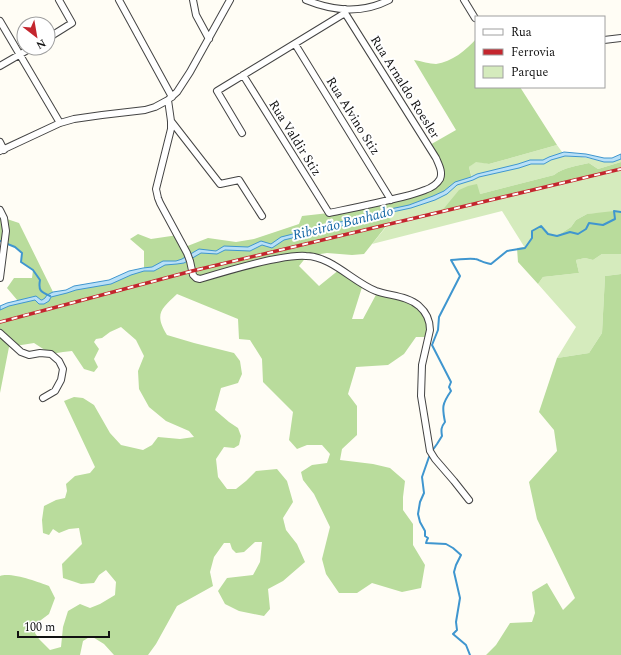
<svg xmlns="http://www.w3.org/2000/svg" width="621" height="655" font-family="Spectral,serif">
<style>
.green{fill:#d5ebbd}
.forest{fill:#b9dc9c}
.water{fill:#b9e0f7;stroke:#3f96cf}
.lines{fill:none;stroke-linecap:round;stroke-linejoin:round}
.stream{stroke:#3f96cf;stroke-width:2}
.minor-casing{stroke:#444;stroke-width:8}
.minor{stroke:#fff;stroke-width:6}
.rail-casing{stroke:#c4262e;stroke-width:3.5}
.rail{stroke:#fff;stroke-width:2;stroke-dasharray:6;stroke-linecap:butt}
.labels{text-anchor:middle;dominant-baseline:central;stroke-width:4;stroke-linejoin:round;paint-order:stroke}
.street-label{font-size:13px;fill:#111;stroke:#fff}
.water-label{font-size:14px;font-style:italic;fill:#1768a6;stroke:#fff}
</style>
<rect width="100%" height="100%" fill="#fffdf5"/>
<path class="green" d="M557,145L565,156C572,157 580,156 587,158C602,160 606,165 621,159V162L598,169L589,163C577,166 564,167 554,175L480,194L442,211L621,170V212L587,214L576,220L571,227L557,236L548,234L541,227L532,238L525,248L502,211L372,244L391,221L382,213L456,184L472,178L469,167L476,161L489,164Z
M602,254H621V274L605,276L602,333L589,353L557,358L576,327L538,284L543,277L579,273L576,260L585,258L593,260Z"/>
<path class="forest" d="M476,39V87H520L557,145L489,164L476,162L469,167L472,179L456,184L435,198L383,213L391,220L364,254L352,255L327,253L307,256L299,266L319,286L340,269L363,284L352,319H363L378,291L410,300L425,312L428,337H416L404,354L388,365L356,367L348,394L357,406V435L342,449L340,460L373,464L390,468L405,481L403,497V510L413,524V545L425,565L421,588L402,592L372,583L357,593H339L326,574L322,559L330,527L314,494L303,480L301,472L312,465L327,463L330,454L322,445H307L297,449L289,440L293,412L263,382L262,359L250,340L239,339L238,319L177,294C161,309 154,314 167,335L194,343L234,353L240,361L242,374L238,383L221,388L215,410L229,422L238,428L241,436L239,445L234,448L224,447L216,459L218,477L227,489H236L246,481L256,471L277,469L287,481L293,502L283,518L286,530L297,544L305,562L283,581L268,589L270,609L264,616L239,611L225,604L218,591L227,578L253,575L260,562L262,542H255L244,552L236,553L232,549L230,543H224L214,557L210,572L213,586L177,606L156,644L148,655H114L104,644L91,636L83,641L80,655H0V576C11,572 38,582 49,586L55,598L49,614L37,623L35,633L39,639L50,650L61,647L63,627L68,611L80,604L90,608L100,604L115,595L116,582L106,570L99,575L94,583L81,584L63,578L62,564L82,544L79,528L69,529L59,533L53,529L49,535L43,533L42,520L44,506L56,500L65,498L67,491L66,484L75,476L90,473L95,467L64,401L74,397L83,398L94,405L110,433L121,445L143,450L152,445L158,437L180,439L194,437L189,431L166,421L149,407L139,389L138,371L144,356L136,340L121,327L110,332L102,338L96,339L94,342L99,349L94,359L98,367L94,372L84,369L72,351L63,352L51,354L34,343L9,347L0,393V308L18,301L7,288L14,278H32L33,270L21,262L22,253L15,247L0,241V210L4,218L19,223L54,294L75,288L111,282L144,269V251L130,239L138,234L151,239L178,235L185,247L208,238L236,242L254,239L299,224L302,216L329,213L426,190L441,175L428,146L456,130L414,60C421,61 430,64 436,64C452,62 466,50 476,39Z
M621,162V170L441,212L459,190L468,186L477,184L480,194L554,175C564,167 577,166 589,163L598,169Z
M614,211L621,212V254H602L593,260L585,258L576,260L579,273L543,277L538,284L518,262L517,248L525,247L531,238L532,231L541,226L548,234L557,236L571,227L576,220L587,214Z
M621,274V655H486L496,645L510,623L532,622L535,613L532,592L547,583L563,610L575,598L537,519L529,482L557,451L554,430L539,412L557,358L589,353L602,333L605,276Z"/>
<path class="water" d="M564,152L586,154L604,158H612L621,154V159L613,162H604L586,157L565,156L551,160L544,164H531L519,168L479,177L473,180L457,185L447,194L435,200L411,208L383,214L362,221L284,240L272,248L262,245L250,251L225,250L217,254L201,253L184,263L177,264L165,265L154,271H144L131,275L111,284L76,290L67,293L51,297L49,301L44,304H39L35,300L9,306L0,310V306L7,303L36,296L41,300H42L45,298L47,295L53,292L66,290L74,286L109,280L129,271L143,268L152,267L163,261H176L182,259L199,249L216,251L224,246L248,247L261,241L271,244L281,237L360,217L381,211L409,205L433,196L444,191L455,182L471,177L477,174L518,164L530,160H543L549,157Z"/>
<g class="lines">
<path class="stream" d="M0,241L15,247L22,253L21,262L33,270L40,280C38,291 41,292 50,296
M432,451L437,444L442,436C441,430 441,427 445,422C442,407 442,404 451,391L449,387L451,382L432,345L438,330L439,317L460,276L451,260C459,260 466,258 475,259C478,259 477,260 481,261C484,263 488,263 491,264L507,251L525,248L532,238V231L541,226L548,234L557,236L570,232L578,234L586,229L589,223L603,225L615,219L614,211L621,212
M429,457L422,477L424,493L420,502L418,514L420,522L425,531V536L428,538L427,540L426,543L446,544L453,548L461,555L456,565L454,572L460,598L456,622L457,630L453,634L466,645L470,655"/>
<defs>
<path id="minor" d="M119,0L172,97
M193,0L196,15L209,39
M306,0C333,11 362,14 389,0
M464,0L475,18
M0,21L60,123
M48,38L72,23L59,0
M604,40L621,38
M295,44L391,200
M0,66L31,48
M243,75L329,213C353,208 378,203 402,197C410,195 418,193 425,190C431,188 437,184 440,179C443,172 439,165 436,158L345,13V9
M168,100L171,121V129L156,189L158,198L160,203L187,253L190,261L193,275L196,278L200,279C223,272 247,265 270,260C282,258 294,255 306,256C331,256 353,282 376,291C390,296 408,296 419,306C426,312 430,320 430,330L422,365L421,396L430,451L435,459L454,481L469,500
M171,121L220,184L239,180L262,216
M242,133L217,91L345,13
M0,142L4,150
M0,151L60,123L74,119L102,115L145,110L155,107L168,100L177,92L190,72L230,0
M0,210L4,218L6,231L0,278
M0,333L21,352L29,355L40,353L51,354L59,361L63,369L61,380L55,391L43,398"/>
</defs>
<use href="#minor" class="minor-casing"/>
<use href="#minor" class="minor"/>
<defs>
<path id="rail" d="M0,322L192,271L621,169"/>
</defs>
<use href="#rail" class="rail-casing"/>
<use href="#rail" class="rail"/>
</g>
<g class="labels">
<g class="street-label">
<text transform="translate(405 87) rotate(58)">Rua Arnaldo Roesler</text>
<text transform="translate(353 116) rotate(58)">Rua Alvino Stiz</text>
<text transform="translate(295 138) rotate(58)">Rua Valdir Stiz</text>
</g>
<g class="water-label">
<text transform="translate(343 223) rotate(-14)">Ribeirão Banhado</text>
</g>
</g>
<rect x="475" y="16" width="130" height="72" fill="#ffffff" stroke="#a0a0a0"/>
<rect x="483" y="29" width="20" height="6" fill="#ffffff" stroke="#a0a0a0"/>
<text x="511" y="36" font-size="12" fill="#111111">Rua</text>
<rect x="483" y="49" width="20" height="6" fill="#c4262e" stroke="#a0a0a0"/>
<text x="511" y="56" font-size="12" fill="#111111">Ferrovia</text>
<rect x="483" y="66" width="20" height="12" fill="#d5ebbd" stroke="#a0a0a0"/>
<text x="511" y="76" font-size="12" fill="#111111">Parque</text>
<g transform="translate(36 36) rotate(149)"><circle r="19" fill="#ffffff" stroke="#a0a0a0"/>
<path d="M0-3L7 15L0 10L-7 15Z" fill="#c4262e"/>
<text y="-6" font-size="11" font-weight="bold" text-anchor="middle" fill="#111111">N</text>
</g>
<path d="M18 631v6h91v-6" fill="none" stroke="#111111" stroke-width="2"/>
<text x="24" y="631" font-size="12" fill="#111111" stroke="#ffffff" stroke-width="3" paint-order="stroke">100 m</text>
</svg>
